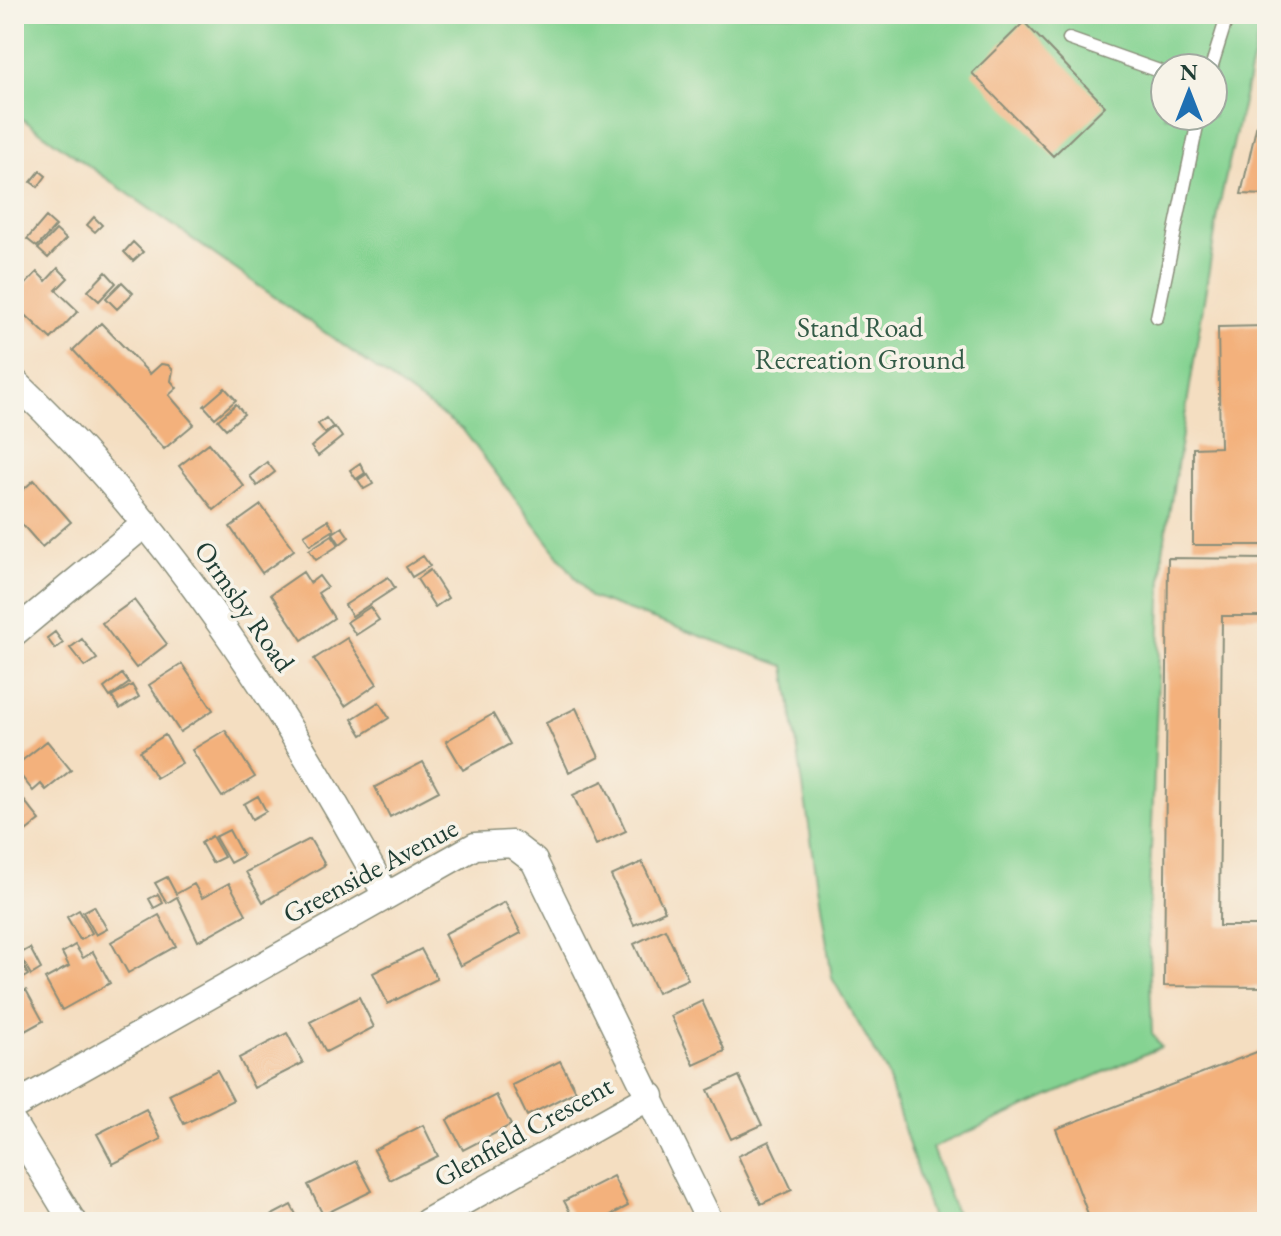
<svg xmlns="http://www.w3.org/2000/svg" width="1281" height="1236" font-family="'EB Garamond',serif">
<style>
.green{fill:#85d392;stroke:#528863;stroke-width:2;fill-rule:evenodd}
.building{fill:#f3b17b}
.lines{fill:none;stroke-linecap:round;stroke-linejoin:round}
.lane-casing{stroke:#8a8e7a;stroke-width:15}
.street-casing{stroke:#8a8e7a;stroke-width:29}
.lane{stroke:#fff;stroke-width:12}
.street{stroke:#fff;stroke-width:26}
.labels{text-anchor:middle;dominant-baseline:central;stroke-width:7;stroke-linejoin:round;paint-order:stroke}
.park-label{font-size:28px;fill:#335b47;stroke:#f7f3e8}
.street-label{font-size:28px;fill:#1f3d34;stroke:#f7f3e8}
</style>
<rect width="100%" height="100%" fill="#f7f3e8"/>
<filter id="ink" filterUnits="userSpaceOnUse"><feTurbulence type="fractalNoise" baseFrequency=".0125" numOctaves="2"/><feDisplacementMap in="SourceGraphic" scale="16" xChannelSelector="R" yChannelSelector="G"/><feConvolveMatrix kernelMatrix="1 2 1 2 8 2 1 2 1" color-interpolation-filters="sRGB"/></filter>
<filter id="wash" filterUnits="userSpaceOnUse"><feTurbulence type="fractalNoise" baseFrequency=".006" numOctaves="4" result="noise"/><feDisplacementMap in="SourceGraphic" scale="32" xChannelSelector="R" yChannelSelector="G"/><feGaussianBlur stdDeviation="1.8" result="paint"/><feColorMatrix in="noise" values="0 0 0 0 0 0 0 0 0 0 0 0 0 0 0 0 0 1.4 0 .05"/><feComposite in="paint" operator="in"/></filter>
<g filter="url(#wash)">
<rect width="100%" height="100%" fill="#f4dec1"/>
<path class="green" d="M14,14H1263L1220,202L1163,551L1148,923L1152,1034L1161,1047L932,1148L959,1222H933L886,1071L832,978L785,666L590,597L463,430L14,113ZM1165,68H1213V116H1165Z"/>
<g id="blocks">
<path class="building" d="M1024,22L1105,106L1053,156L972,73Z
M1266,84L1267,195L1241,194Z
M40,171L46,176L38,187L31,182Z
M46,217L56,226L37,247L27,239Z
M94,217L102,225L95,232L87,225Z
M56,230L66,239L48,258L38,249Z
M133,242L143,252L133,261L124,252Z
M58,268L68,278L56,290L78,311L51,339L14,304V297L37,272L46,281Z
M106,272L116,283L99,301L88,291Z
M122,282L133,293L117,309L106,298Z
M101,323L150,374L161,364L168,365L173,370L171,381L177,388L169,395L194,424L164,449L73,350Z
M1267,326V545H1193V448L1220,447L1218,327Z
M225,388L236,400L215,418L204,406Z
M236,404L244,414L226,429L218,420Z
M326,418L333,427L325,433L318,424Z
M335,427L342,437L318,456L311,447Z
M209,443L244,486L214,510L179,466Z
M267,462L275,472L257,486L250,476Z
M360,463L365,473L356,479L350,470Z
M367,474L373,484L364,489L358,480Z
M34,480L71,522L42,547L14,515V498Z
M261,505L294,550L262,573L230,527Z
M328,520L334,530L310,545L304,535Z
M342,527L349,537L340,544L333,533Z
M332,535L339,545L316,560L309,550Z
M423,556L430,566L412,577L406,567Z
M1168,558L1267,559V616H1222L1219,926H1267V987L1164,986Z
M430,570L448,598L435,607L417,579Z
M303,572L310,583L319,576L327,587L318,593L334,618L302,640L271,594Z
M388,577L395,588L352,616L345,605Z
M134,600L167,644L136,668L102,623Z
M370,607L379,620L356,635L347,622Z
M55,632L63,643L55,649L47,638Z
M347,638L377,684L345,706L314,659Z
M82,639L97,659L85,667L70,648Z
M182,664L213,710L180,732L149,685Z
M122,674L129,683L110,697L104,688Z
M132,685L139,697L120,709L112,697Z
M379,702L389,718L362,735L352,719Z
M576,708L599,757L569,772L546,723Z
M493,714L510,744L463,770L446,741Z
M225,730L255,777L222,797L192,750Z
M165,735L182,763L156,778L140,751Z
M47,741L71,770L46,790L41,784L33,791L14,767Z
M423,762L439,791L390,817L375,787Z
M603,781L626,831L596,845L573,795Z
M14,788L40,820L14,840Z
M258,796L266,811L252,819L244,804Z
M229,830L243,856L230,863L215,837Z
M212,836L224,857L212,863L201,843Z
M310,839L325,865L263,902L246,872Z
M642,862L665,911L634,925L611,876Z
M167,877L176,894L194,884L202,898L229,883L246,914L198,941L177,897L167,903L155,883Z
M158,894L163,903L154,908L149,899Z
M505,902L521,933L460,966L444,934Z
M94,906L107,929L96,935L83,912Z
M79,910L92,933L80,940L67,917Z
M159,915L176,946L128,973L111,942Z
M665,929L688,979L657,993L634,944Z
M75,945L83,958L93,952L110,983L62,1010L45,979L69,966L62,953Z
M30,948L41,969L31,975L19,954Z
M421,949L437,979L388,1004L373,973Z
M17,956L28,975L18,981L14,974V958Z
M26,990L43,1021L14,1037V997Z
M359,997L374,1027L326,1052L310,1022Z
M702,1001L725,1051L694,1065L671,1016Z
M287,1033L303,1063L254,1088L239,1058Z
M1267,1048V1222H1091L1056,1129Z
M560,1061L576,1091L527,1116L512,1085Z
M217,1070L233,1100L184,1124L169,1094Z
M739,1076L762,1125L731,1139L708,1090Z
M496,1095L511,1125L463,1150L447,1120Z
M146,1109L161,1139L113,1164L97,1134Z
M423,1125L438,1156L390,1180L374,1150Z
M769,1141L792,1190L761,1204L738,1156Z
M356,1161L372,1191L323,1215L308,1185Z
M613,1176L628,1206L598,1222H575L564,1201Z
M291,1205L300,1222H259Z"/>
</g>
</g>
<g filter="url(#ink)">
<use href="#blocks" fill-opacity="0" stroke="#8a8e7a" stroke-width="2"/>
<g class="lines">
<defs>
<path id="lane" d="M1069,39L1165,73
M1211,68L1228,14
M1157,317L1199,116"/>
<path id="street" d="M14,381C169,528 284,708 386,895
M14,633L146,523
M14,1106L475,846L512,844L534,861L710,1222
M14,1125L73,1222
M427,1222L651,1096"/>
</defs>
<use href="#lane" class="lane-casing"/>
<use href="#street" class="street-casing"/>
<use href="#lane" class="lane"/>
<use href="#street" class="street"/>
</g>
</g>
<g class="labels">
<g class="park-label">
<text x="860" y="327">Stand Road<tspan x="860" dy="32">Recreation Ground</tspan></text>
</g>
<g class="street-label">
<text transform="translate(245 606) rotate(55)">Ormsby Road</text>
<text transform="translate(370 870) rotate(-28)">Greenside Avenue</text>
<text transform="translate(523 1131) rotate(-29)">Glenfield Crescent</text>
</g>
</g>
<rect width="1281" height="1236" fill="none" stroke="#f7f3e8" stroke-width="48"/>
<g transform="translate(1189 92)"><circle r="38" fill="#f7f3e8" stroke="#a1aaa0" stroke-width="2"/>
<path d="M0-6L14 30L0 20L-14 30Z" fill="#1f6fb2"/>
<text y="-12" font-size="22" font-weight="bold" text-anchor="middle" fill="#1f3d34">N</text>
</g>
</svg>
